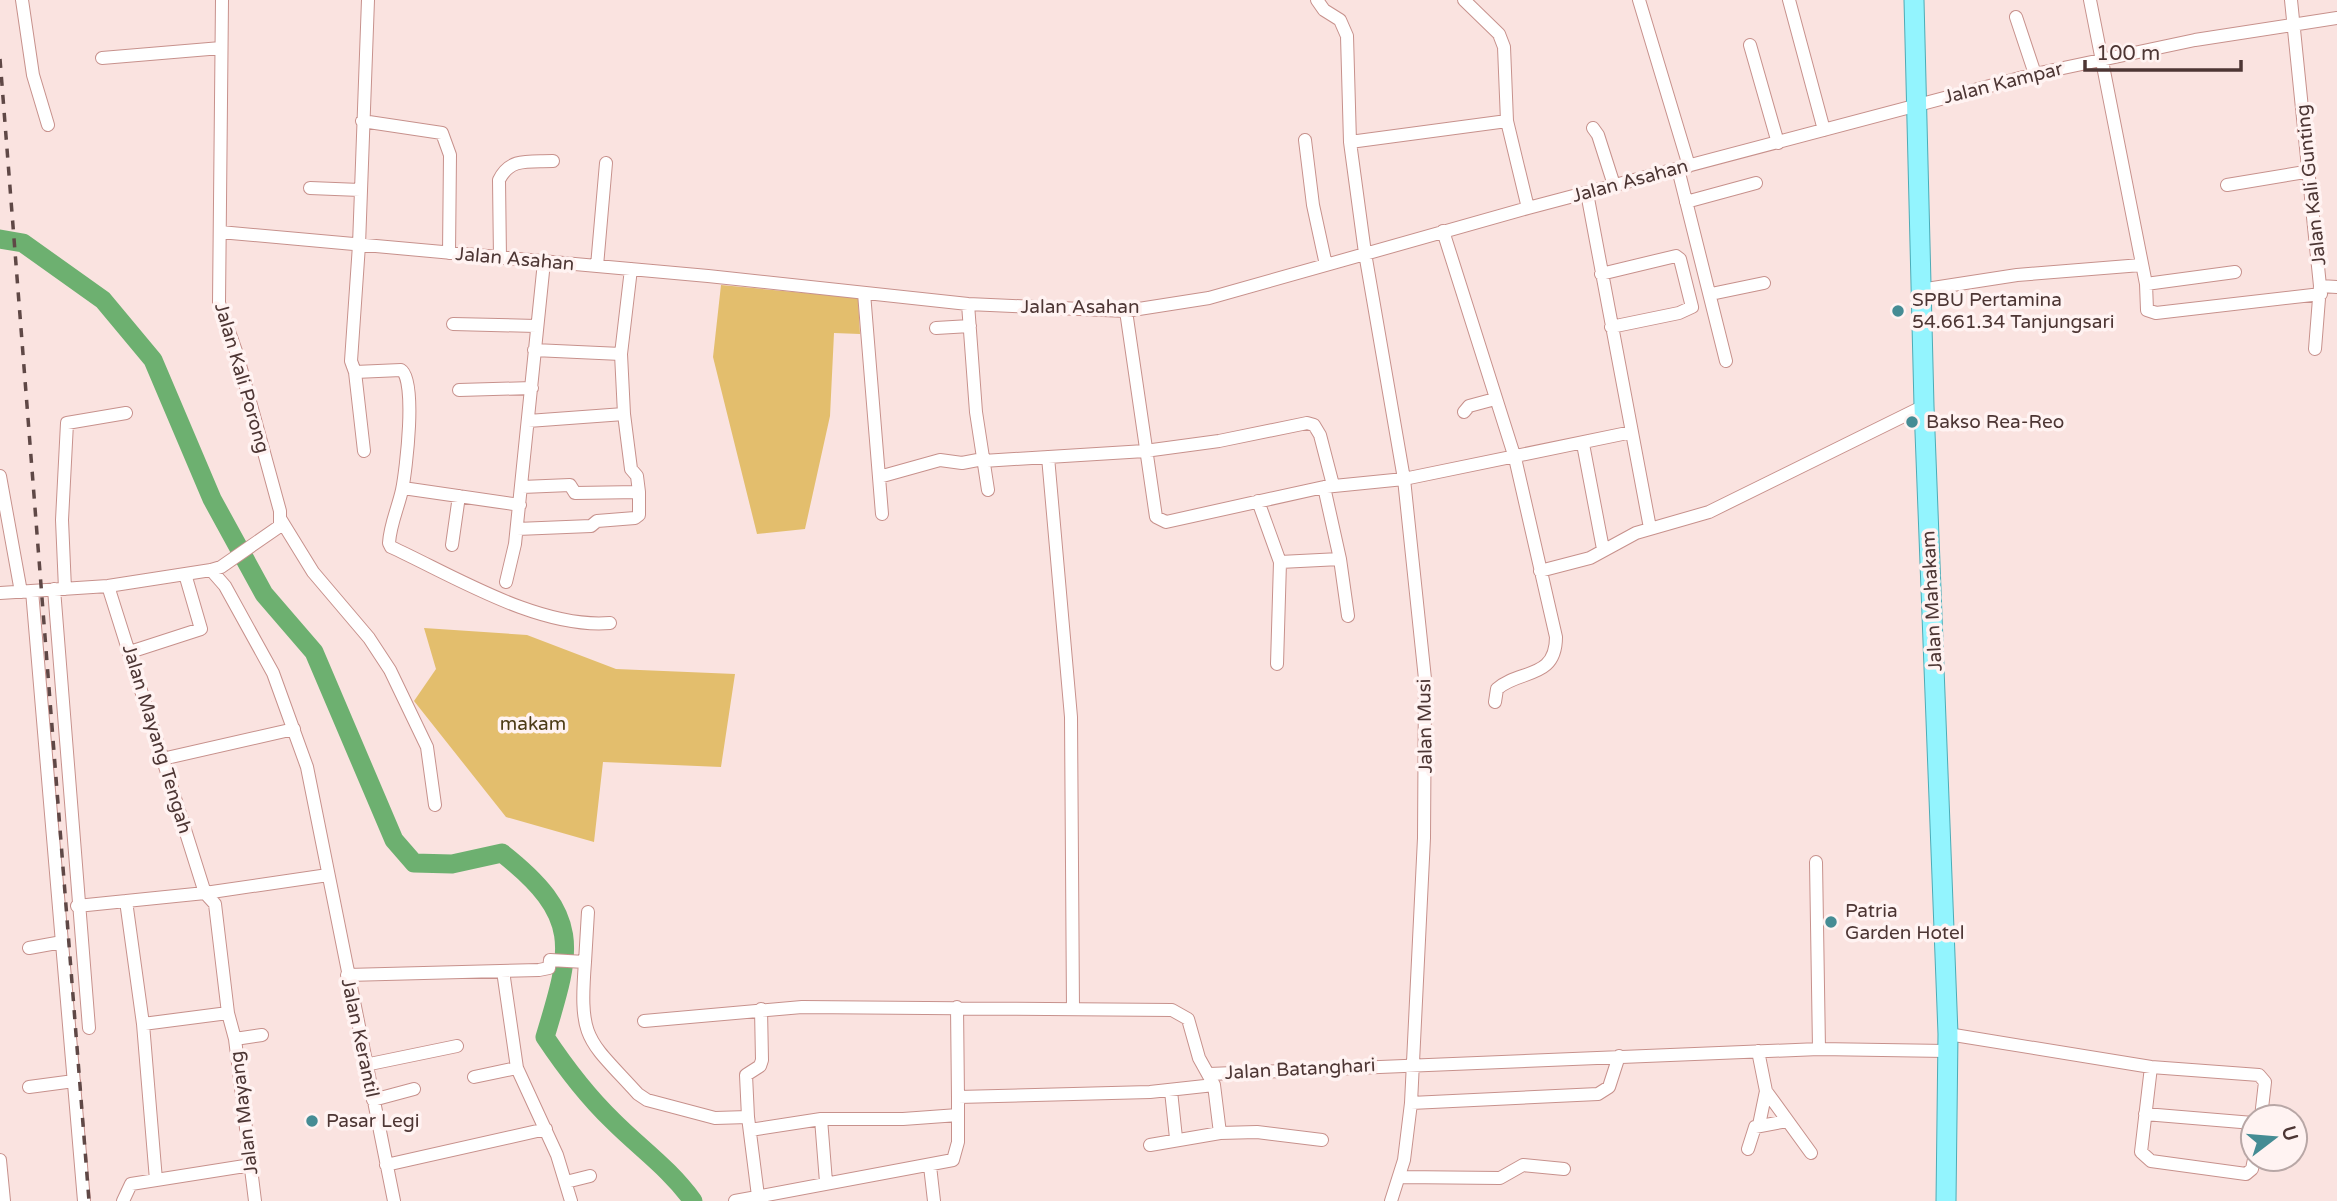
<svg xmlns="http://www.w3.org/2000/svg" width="2337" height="1201" font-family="'Varela Round',sans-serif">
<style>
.green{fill:#e3be6d}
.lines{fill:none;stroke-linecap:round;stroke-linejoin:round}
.river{stroke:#6db070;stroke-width:19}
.street-casing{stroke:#c7918c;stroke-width:14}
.primary-casing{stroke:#4cacb7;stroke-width:21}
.street{stroke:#fff;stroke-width:12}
.primary{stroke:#93f4fe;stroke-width:19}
.rail{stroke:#5f4846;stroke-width:3.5;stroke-dasharray:9 9;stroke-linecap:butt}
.poi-dot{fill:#458c94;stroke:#fff3f2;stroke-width:2.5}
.labels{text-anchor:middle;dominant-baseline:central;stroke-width:7;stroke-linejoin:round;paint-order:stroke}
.street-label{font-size:19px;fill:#4d3634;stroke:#fff3f2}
.poi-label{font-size:19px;fill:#4d3634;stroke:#fff3f2;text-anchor:start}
.park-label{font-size:19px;fill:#4c3b16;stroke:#fff3f2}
</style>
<rect width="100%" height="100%" fill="#fae3e0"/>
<path class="green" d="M721,285L858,298L860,334L834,333L830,416L805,529L757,534L713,357Z
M424,628L527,635L616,669L735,674L721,767L603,762L594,842L506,817L414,701L436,669Z"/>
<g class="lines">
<path class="river" d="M0,239L23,243L103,300L153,360L212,499L264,594L314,652L394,840L414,863L452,864L502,853C582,916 572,948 545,1037C565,1067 587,1096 613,1121C641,1149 669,1168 693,1201"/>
<defs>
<path id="street" d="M22,0L33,75L48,125
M368,0L359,245L351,361L355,372L401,370C417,379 406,471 402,490C398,508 390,525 389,543L391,547C454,576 539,629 610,623
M1317,0L1324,10L1340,20L1347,36L1350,142L1365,253L1404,479L1425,679L1424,838L1411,1103L1404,1160L1391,1201
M1464,0L1499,34L1504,47L1507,121L1528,208
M1639,0L1689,166
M1789,0L1824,130
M2090,0L2146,284L2147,310L2156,313L2321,294
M2291,0L2320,286L2315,349
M2016,17L2035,74
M1750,45L1778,143
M102,58L221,48
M362,121L442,133L450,155L449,253
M1593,128L1598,135L1614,185
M1305,140L1313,205L1326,265
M1350,142L1507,121
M1678,169L1726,361
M2227,185L2311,171
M310,188L360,190
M1587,193L1650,528
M1686,202L1756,183
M1443,231L1515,458L1556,637C1556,680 1519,669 1497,689L1495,702
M220,232L708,276L968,304L1126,311L1209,298L1528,208L2035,74L2195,40L2337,18
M500,258L499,180C510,157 530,162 553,161
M597,266L606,163
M1601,274L1676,256L1680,259L1692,307L1679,313L1611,327
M2146,284L2235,272
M2320,286L2337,287
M1920,290L2017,275L2141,265
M864,293L882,514
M1711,294L1764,283
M968,304L976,412L988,490
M1126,311L1156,517L1166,522L1324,487L1404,479L1632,432
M453,324L536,326
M936,328L970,326
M621,354L631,269
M355,372L364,451
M459,390L532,388
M1464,412L1469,406L1495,399
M528,421L624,414
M1583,444L1603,549
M1048,457L1071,717L1073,1009
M983,461L1145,451L1219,441L1307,423L1314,425L1320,435L1333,485
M0,476L21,592
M879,477L940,460L962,463L983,459
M522,487L570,485L575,493L639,492L637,476L631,469L624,414L621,354L534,350
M1324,487L1340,559L1348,616
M403,488L520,505
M1258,501L1280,562L1277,664
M281,520L313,572L369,638L390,670L427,747L435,805
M517,529L591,526L597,521L635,518L639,515V492
M452,545L459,496
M1280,562L1340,559
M211,570L225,586L273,673L307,767L394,1201
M1540,571L1590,558L1636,533L1709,512L1924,406
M506,582L515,544L544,262
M108,586L205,893L215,904L228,1013L235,1039L255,1201
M54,589L89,1028
M65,589L62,520L67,423L126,413
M32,591L84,1201
M0,593L108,586L211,570L221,567L280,526V511L237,354L219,303L222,0
M130,652L201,629L185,574
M162,759L294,729
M1816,862L1819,1049
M126,901L143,1024L156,1180
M77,906L205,893L328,875
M29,948L62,942
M585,962L588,912
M503,971L517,1068L557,1155L571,1201
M347,975L539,970L549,968L550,960L585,962C579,1041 587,1038 638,1094L647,1100L715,1118L748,1117
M957,1007L958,1097
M644,1021L802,1007L1172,1010L1188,1019L1199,1058L1214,1085L1150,1092L958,1097V1142L953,1160L735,1201
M143,1024L228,1013
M1948,1034L2151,1067L2259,1075L2265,1082L2261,1117
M235,1039L262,1035
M1758,1051L1766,1091L1811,1153
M365,1065L457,1046
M2151,1067L2141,1152L2151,1161L2246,1174L2252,1169L2254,1159
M1209,1074L1819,1049L1946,1051
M474,1077L517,1068
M29,1087L74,1081
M1171,1091L1176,1138
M373,1100L414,1089
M1411,1103L1598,1094L1609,1087L1619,1056
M2145,1114L2253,1123
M821,1119L826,1182
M1759,1125L1766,1091
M750,1130L821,1119H903L958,1115
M1220,1133L1257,1132L1322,1140
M1150,1145L1220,1133L1214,1085
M1748,1149L1755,1127L1787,1121
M0,1160L4,1201
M386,1165L546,1129
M930,1166L934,1201
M1400,1177L1500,1178L1523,1165L1564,1169
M566,1182L590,1176
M758,1196L748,1117L746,1075L760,1066L762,1060L761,1009
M123,1201L131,1184L251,1165"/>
<path id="primary" d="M1914,0L1924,406L1948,1034L1946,1201"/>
</defs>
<use href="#street" class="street-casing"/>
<use href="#primary" class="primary-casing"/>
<use href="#street" class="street"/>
<use href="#primary" class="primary"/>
<path class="rail" d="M0,59L89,1201"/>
</g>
<g class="poi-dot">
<circle cx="1898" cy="311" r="7"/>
<circle cx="1912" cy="422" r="7"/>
<circle cx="1831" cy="922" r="7"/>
<circle cx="312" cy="1121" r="7"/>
</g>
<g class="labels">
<g class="street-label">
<text transform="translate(2003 83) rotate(-14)">Jalan Kampar</text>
<text transform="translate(1630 181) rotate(-15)">Jalan Asahan</text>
<text transform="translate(2311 185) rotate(-96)">Jalan Kali Gunting</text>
<text transform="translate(515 259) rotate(5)">Jalan Asahan</text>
<text x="1080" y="307">Jalan Asahan</text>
<text transform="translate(242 378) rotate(74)">Jalan Kali Porong</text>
<text transform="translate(1932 601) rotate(-93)">Jalan Mahakam</text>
<text transform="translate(1425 726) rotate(-91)">Jalan Musi</text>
<text transform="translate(157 739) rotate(73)">Jalan Mayang Tengah</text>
<text transform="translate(360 1038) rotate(78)">Jalan Kerantil</text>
<text transform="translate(1300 1069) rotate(-3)">Jalan Batanghari</text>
<text transform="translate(244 1113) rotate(-97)">Jalan Mayang</text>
</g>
<g class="poi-label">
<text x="1912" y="300">SPBU Pertamina<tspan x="1912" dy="22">54.661.34 Tanjungsari</tspan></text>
<text x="1926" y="422">Bakso Rea-Reo</text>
<text x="1845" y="911">Patria<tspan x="1845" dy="22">Garden Hotel</tspan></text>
<text x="326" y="1121">Pasar Legi</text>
</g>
<g class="park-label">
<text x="533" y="724">makam</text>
</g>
</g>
<g transform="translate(2274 1138) rotate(74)"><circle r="33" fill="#fff3f2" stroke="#b8a7a6" stroke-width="2"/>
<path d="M0-5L12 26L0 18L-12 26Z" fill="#458c94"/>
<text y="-10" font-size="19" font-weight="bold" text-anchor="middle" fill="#4d3634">U</text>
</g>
<path d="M2085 60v10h156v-10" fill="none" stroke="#4d3634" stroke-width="3.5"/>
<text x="2096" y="60" font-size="21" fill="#4d3634" stroke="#fff3f2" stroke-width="5" paint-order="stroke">100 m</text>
</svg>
